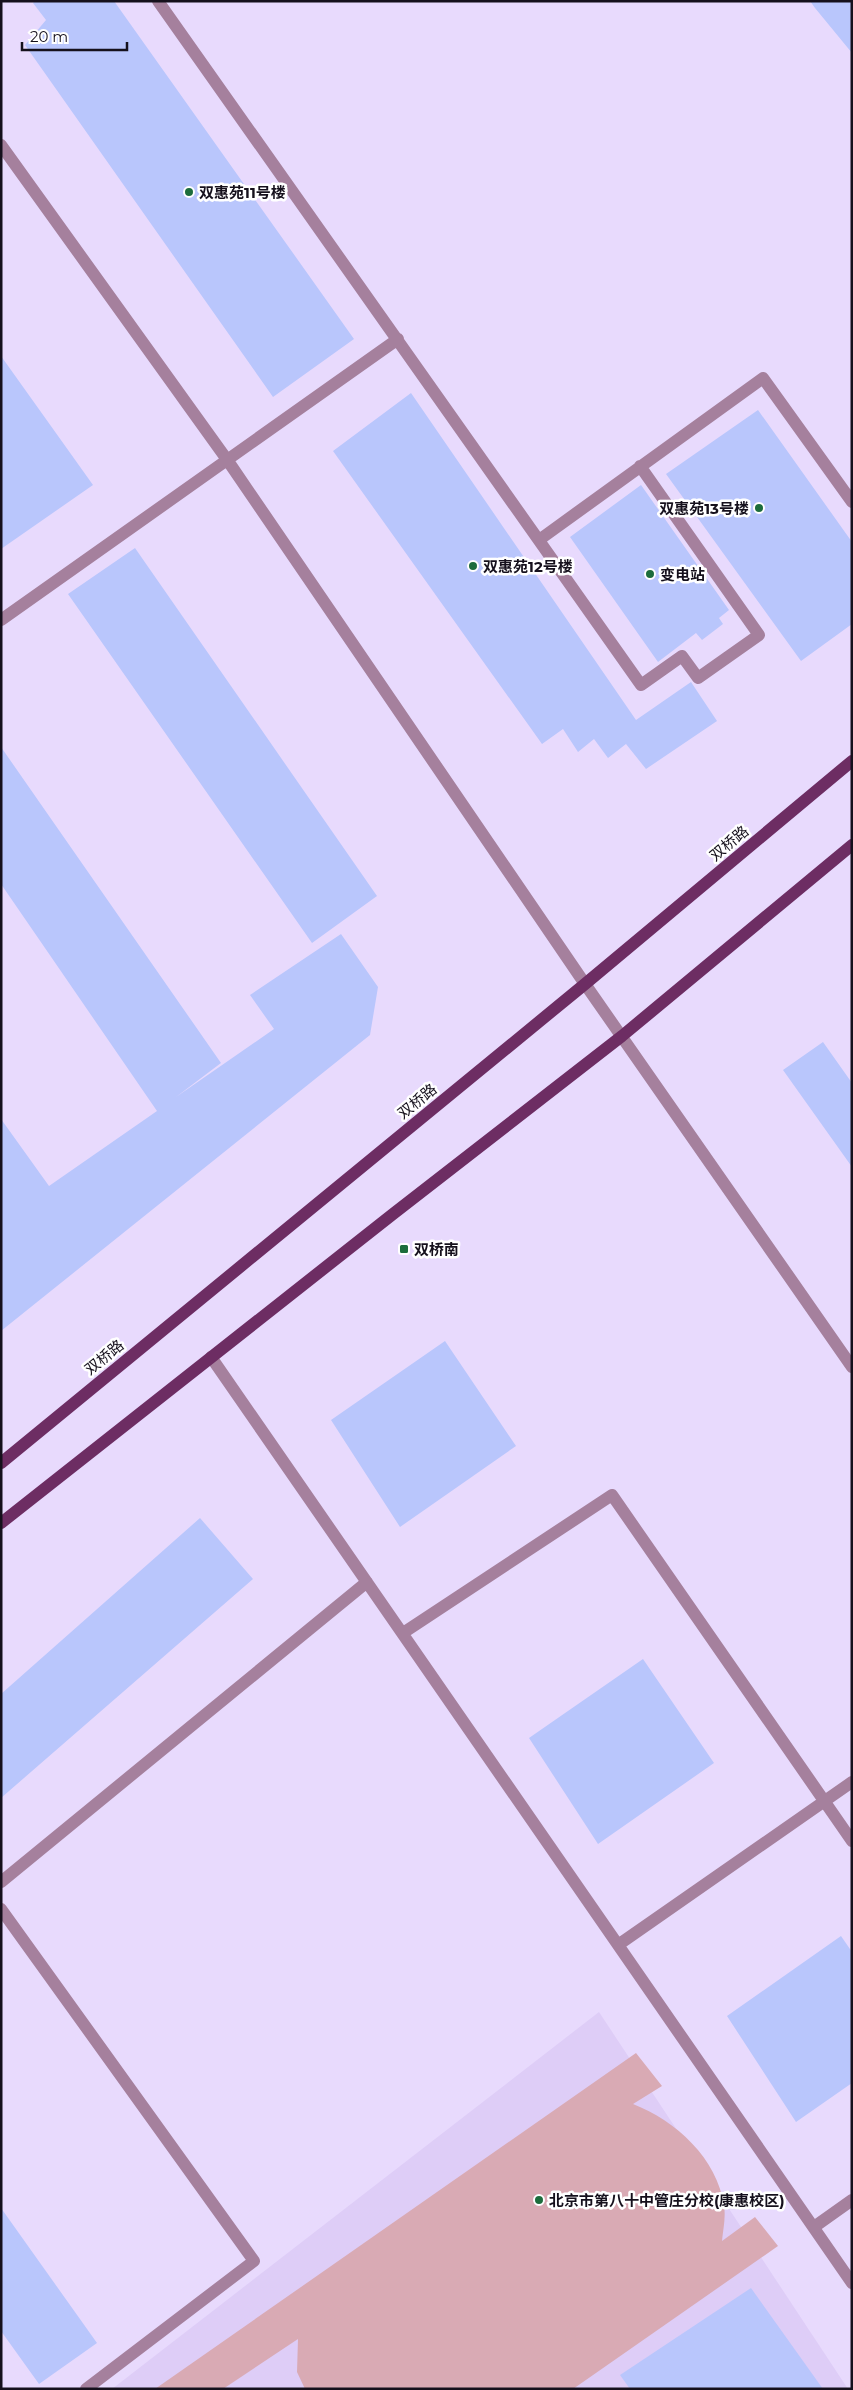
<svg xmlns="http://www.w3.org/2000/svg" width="853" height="2390" font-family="Montserrat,'Noto Sans SC',sans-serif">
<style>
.built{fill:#decdf7}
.green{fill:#d9aab4}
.building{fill:#b9c6fc}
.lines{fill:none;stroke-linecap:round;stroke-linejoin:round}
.minor{stroke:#a5809d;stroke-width:12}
.major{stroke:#6d2d63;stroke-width:12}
.poi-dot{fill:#1c6c3c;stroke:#fff;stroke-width:2}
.labels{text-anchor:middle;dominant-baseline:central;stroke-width:5;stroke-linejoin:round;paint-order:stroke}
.poi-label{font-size:15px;font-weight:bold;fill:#15101c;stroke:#fff;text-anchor:start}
.street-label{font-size:15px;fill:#15101c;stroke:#fff}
</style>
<rect width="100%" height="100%" fill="#e8dafd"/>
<path class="built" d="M599,2012L848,2389H112Z"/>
<path class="green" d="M636,2053L662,2086L633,2104C676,2121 717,2158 724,2206C726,2217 723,2230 722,2241L755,2217L778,2246L573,2389H305L297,2372L298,2339L223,2389H155Z"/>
<path class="building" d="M35,1H114L354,339L273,397L25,45L46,20L33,3Z
M810,1H852V53L815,8Z
M1,356L93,485L1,549Z
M411,393L636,720L691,682L717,721L646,769L626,744L608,758L594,739L578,752L563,729L542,744L333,451Z
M758,410L852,542V624L801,661L666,474Z
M641,485L729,610L719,618L723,624L702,640L696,633L658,662L570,537Z
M135,548L377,896L312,943L68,594Z
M1,747L221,1063L176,1097L274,1029L250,995L341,934L378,987L370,1035L1,1331V1119L49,1186L157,1111L1,884Z
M823,1042L852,1083V1167L783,1070Z
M445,1341L516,1446L400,1527L331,1420Z
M200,1518L253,1579L1,1798V1694Z
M643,1659L714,1763L598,1844L529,1738Z
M841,1936L852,1952V2083L796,2122L727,2016Z
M1,2208L97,2343L39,2384L1,2331Z
M751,2288L823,2389H630L620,2375Z"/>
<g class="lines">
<path class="minor" d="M158,1L641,685L682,656L698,678L759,635L640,466
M1,145L228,461L585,984L852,1367
M539,540L763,378L852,502
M1,620L398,339
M211,1357L852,2283
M403,1633L612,1495L852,1841
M1,1882L367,1582
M1,1909L254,2261L86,2389
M618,1945L852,1782
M814,2227L852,2200"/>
<path class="major" d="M1,1463L585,984L852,761
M1,1523L393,1214L622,1036L852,845"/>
</g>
<g class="poi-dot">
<circle cx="189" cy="192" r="5"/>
<circle cx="759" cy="508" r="5"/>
<circle cx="473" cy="566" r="5"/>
<circle cx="650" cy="574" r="5"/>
<rect x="399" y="1244" width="10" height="10" rx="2.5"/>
<circle cx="539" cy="2200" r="5"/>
</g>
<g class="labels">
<g class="poi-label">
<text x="199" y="192">双惠苑11号楼</text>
<text x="749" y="508" text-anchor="end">双惠苑13号楼</text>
<text x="483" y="566">双惠苑12号楼</text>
<text x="660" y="574">变电站</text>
<text x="414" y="1249">双桥南</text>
<text x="549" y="2200">北京市第八十中管庄分校(康惠校区)</text>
</g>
<g class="street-label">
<text transform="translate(729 843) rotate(-40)">双桥路</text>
<text transform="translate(417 1101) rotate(-39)">双桥路</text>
<text transform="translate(104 1357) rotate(-39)">双桥路</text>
</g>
</g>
<rect width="853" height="2390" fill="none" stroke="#15101c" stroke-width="5"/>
<path d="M22 42v8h105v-8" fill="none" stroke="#15101c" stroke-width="2.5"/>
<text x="30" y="42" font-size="15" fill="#15101c" stroke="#ffffff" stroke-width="4" paint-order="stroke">20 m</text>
</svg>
